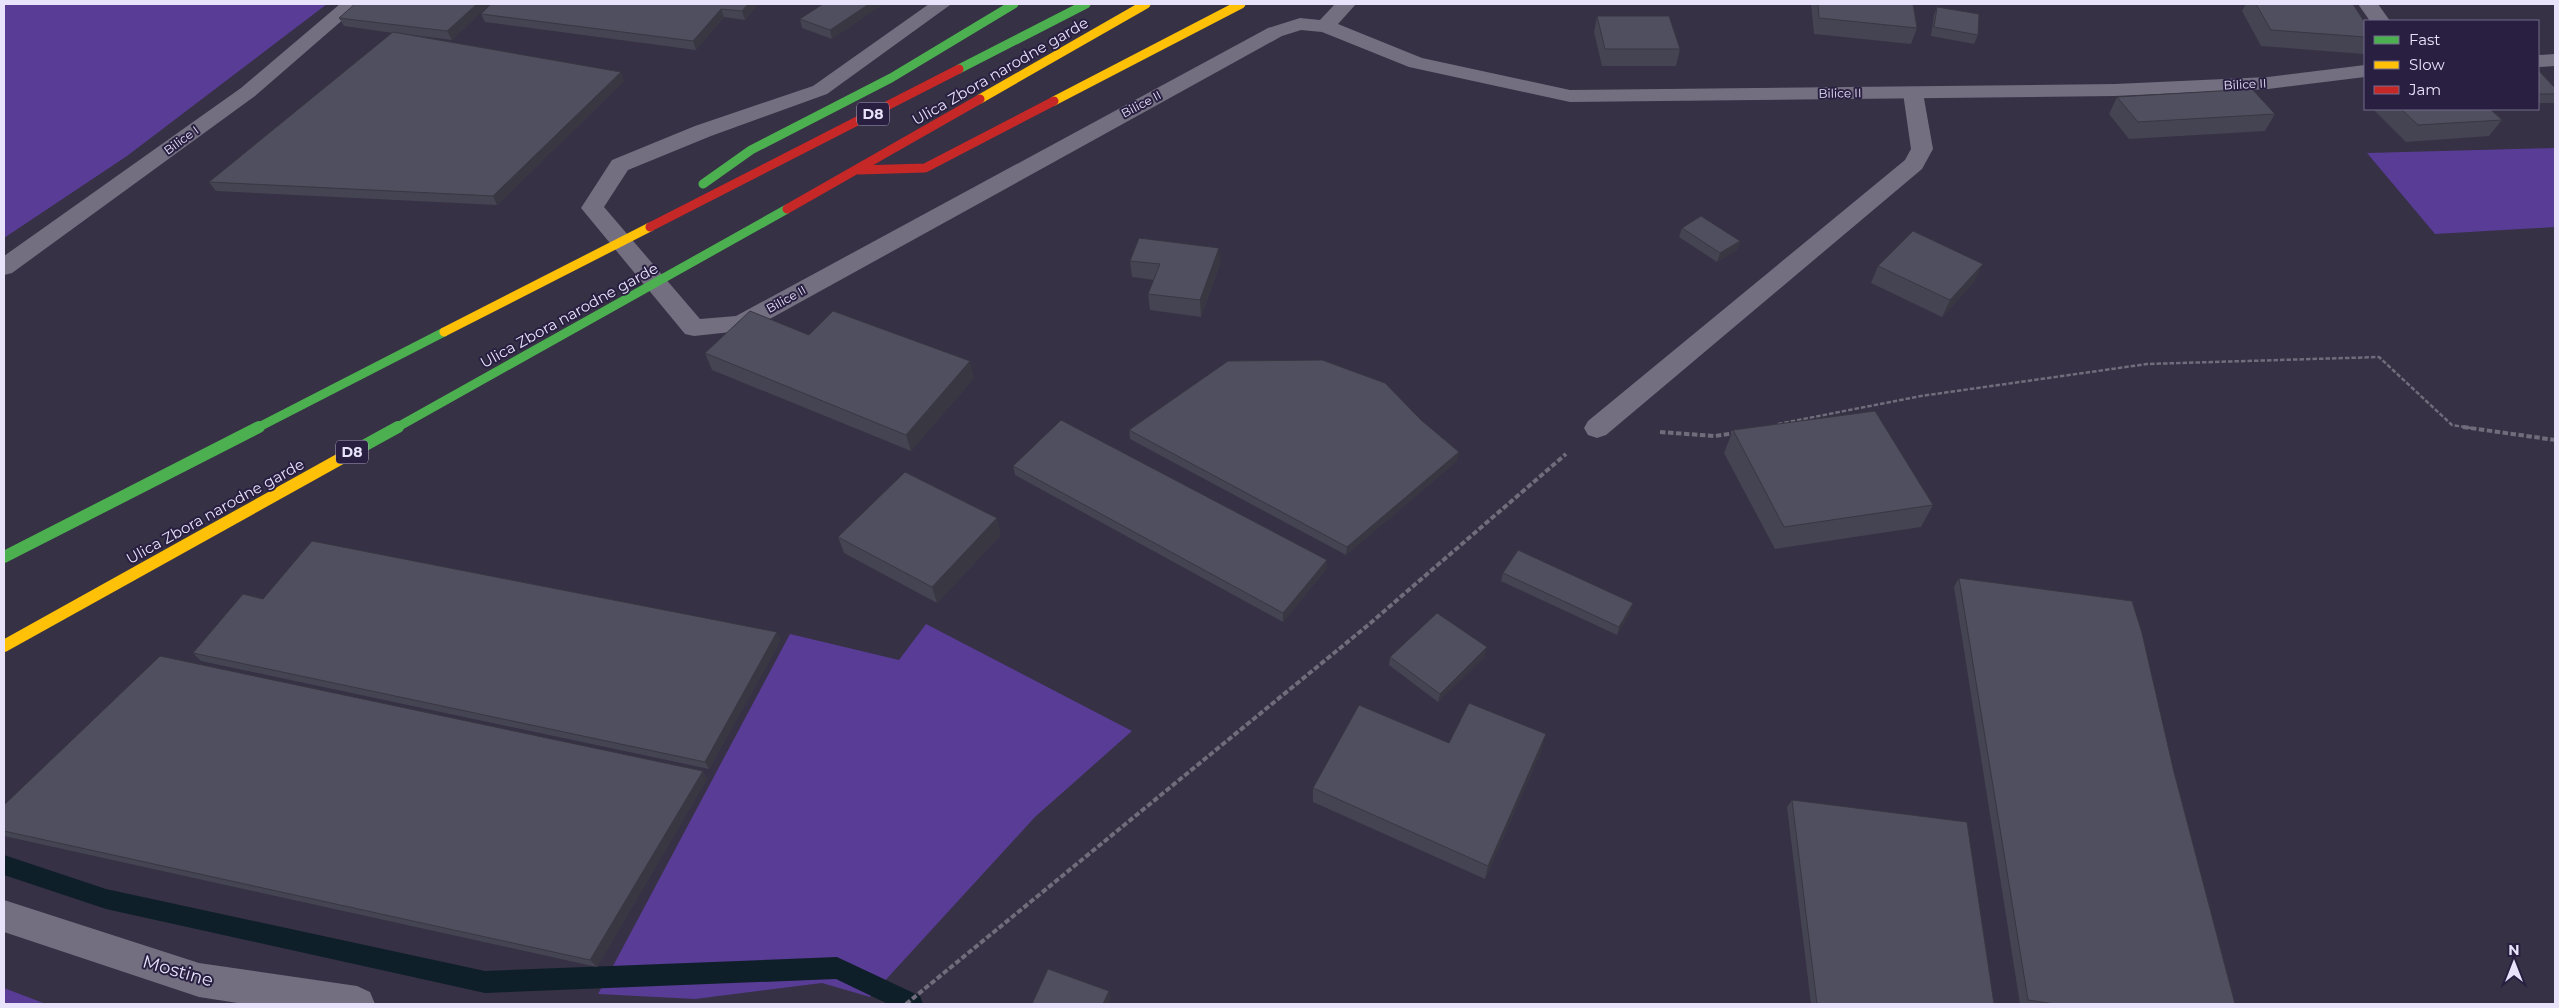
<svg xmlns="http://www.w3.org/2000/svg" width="2559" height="1008" font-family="Montserrat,sans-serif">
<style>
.green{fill:#593c95}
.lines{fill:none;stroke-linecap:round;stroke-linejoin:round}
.stream{fill:#0f1f2a;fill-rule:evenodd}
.path-far1{stroke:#716c7b;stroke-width:2.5;stroke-dasharray:4.5 2;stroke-linecap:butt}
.path{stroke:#716c7b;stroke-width:4;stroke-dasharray:5.5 2.5;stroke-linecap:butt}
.lane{fill:#736f80;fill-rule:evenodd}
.street{fill:#736f80;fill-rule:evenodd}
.fast-far1{stroke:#4caf50;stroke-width:9}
.fast{stroke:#4caf50;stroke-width:12}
.slow-far1{stroke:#ffc107;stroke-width:9}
.slow{stroke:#ffc107;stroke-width:12}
.jam{stroke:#c62828;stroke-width:9}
.wall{fill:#454452}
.shaded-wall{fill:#383742}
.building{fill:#504f5f;stroke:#383742}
.labels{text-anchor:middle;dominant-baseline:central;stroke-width:4;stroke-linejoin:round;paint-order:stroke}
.far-street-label{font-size:12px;fill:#e8e3fa;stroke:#291f41}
.shield{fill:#291f41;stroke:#afa8c2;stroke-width:1}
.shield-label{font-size:14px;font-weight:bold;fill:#e8e3fa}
.street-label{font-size:15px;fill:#e8e3fa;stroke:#291f41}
.near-street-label{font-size:18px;fill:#e8e3fa;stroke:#291f41}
</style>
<rect width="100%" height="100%" fill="#363144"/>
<path class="green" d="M4,4H327L127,156L4,238Z
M2555,148V227L2435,234L2367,153Z
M926,624L1132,731L1035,817L870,997L822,983L695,999L598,994L790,634L899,660Z
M4,988L46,1004H4Z"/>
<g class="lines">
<path class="stream" d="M4,855L106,889L485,971L837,957L920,996L923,1004H888L836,979L485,993L106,909L4,875Z"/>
<path class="path-far1" d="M1778,424L1921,396L2147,364L2379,357L2452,425L2471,428"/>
<path class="path" d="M2463,427L2555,440
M1660,432L1715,436L1735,433
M906,1004L1367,626L1566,454"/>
<path class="lane" d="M340,4H361L255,96L12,273L4,275V256L241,88Z
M2358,4H2378L2390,21H2370Z
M1913,87L1920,89L1923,93L1933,149L1922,169L1606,435L1597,438L1588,435L1584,428L1588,421L1905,160L1911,149L1903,93L1906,89Z"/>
<path class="street" d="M929,4L950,5L827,94L711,136L628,170L604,207L700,319L736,316L1268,28L1300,18L1320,20L1335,4H1356L1338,24L1422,58L1570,90L2115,84L2268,77L2365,65V77L2268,89L2115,96L1570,102L1409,67L1322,32L1301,30L1282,36L750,330L694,336L685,334L581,208L612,160L695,126L813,86Z
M2555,54V66L2538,67V55Z
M4,900L199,963L357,986L370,992L375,1004H244L199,997L4,932Z"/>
<path class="fast-far1" d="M959,69L1086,4
M703,184L751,150L891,78L1014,4
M257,428L444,332
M396,428L787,209"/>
<path class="fast" d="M358,449L398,427
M4,557L259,427"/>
<path class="slow-far1" d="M980,99L1146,4
M1054,101L1241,4
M444,332L650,227"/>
<path class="slow" d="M4,646L358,449"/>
<path class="jam" d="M859,170L925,168L1054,101
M787,209L980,99
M650,227L959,69"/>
</g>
<path class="wall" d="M490,4L452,40L397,33L624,81L497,205L216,191L209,182L393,33L344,26L339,18Z
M758,4L745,20L724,17L696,50L485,22L481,14Z
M823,4H883L832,39L802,28L800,19Z
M1811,4H1913L1917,28L1911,44L1814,34Z
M2246,4H2256L2365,23V51L2364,54L2261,46L2242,11Z
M1937,7L1978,35L1974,44L1931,36L1934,15Z
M1597,16L1680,49L1676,66H1602L1594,32Z
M2538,70L2555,88V102L2554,103H2538Z
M2117,97L2275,114L2265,131L2129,139L2109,114Z
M2373,109H2490L2502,120L2489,136L2406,142Z
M1682,228L1740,241L1737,250L1717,262L1679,237Z
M1219,248L1220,264L1201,317L1150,310L1148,294L1154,280L1132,277L1130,261Z
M1878,266L1975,281L1942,317L1871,283Z
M809,335L974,378L911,451L712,370L705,353Z
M1129,430L1457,461L1346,555L1130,439Z
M1733,430L1933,505L1921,527L1775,549L1724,453Z
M1013,466L1327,568L1283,622L1015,475Z
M1001,535L937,603L844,553L838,537Z
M1503,573L1631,611L1617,635L1501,581Z
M1959,578L2174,772L2235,1004H2020L1954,587Z
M263,599L781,640L709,769L201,661L193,653Z
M1485,656L1438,702L1389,665L1390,657Z
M1542,749L1485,879L1313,802V788Z
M703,771L707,779L597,967L4,836V805Z
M1792,800L1994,1004H1811L1787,807Z"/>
<path class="shaded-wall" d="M477,4H490L452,40L447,31Z
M748,4H758L745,20L742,11Z
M869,4H883L832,39L830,30Z
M721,9L724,17L696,50L693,41Z
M621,72L624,81L497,205L493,196Z
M1740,241L1737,250L1717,262L1720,253Z
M1219,248L1220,264L1201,317L1200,300Z
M1983,264L1975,281L1942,317L1950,300Z
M970,361L974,378L911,451L906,435Z
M1459,452L1457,461L1346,555L1347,547Z
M997,518L1001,535L937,603L932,587Z
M1327,560V568L1283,622V613Z
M1633,603L1631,611L1617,635L1619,627Z
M777,632L781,640L709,769L705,762Z
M1487,647L1485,656L1438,702L1440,694Z
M1546,734L1542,749L1485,879L1488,866Z
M703,771L707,779L597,967L590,960Z
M1109,991L1111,998L1108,1004H1103Z"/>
<path class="building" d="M355,4H477L447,31L339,18Z
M491,4H748L742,11L721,9L693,41L481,14Z
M823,4H869L830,30L800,19Z
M1818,4H1913L1917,28L1819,18Z
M2256,4H2353L2365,23V37L2271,30Z
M1937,7L1979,14L1978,35L1934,27Z
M1597,16H1669L1680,49H1605Z
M393,32L621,72L493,196L209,182Z
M2538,70L2555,88V94H2538Z
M2252,89L2275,114L2138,122L2117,97Z
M2401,109H2490L2502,120L2418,125Z
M1701,216L1740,241L1720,253L1682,228Z
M1913,231L1983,264L1950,300L1878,266Z
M1139,238L1219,248L1200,300L1148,294L1160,264L1130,261Z
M750,311L809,335L833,311L970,361L906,435L705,353Z
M1322,360L1385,383L1421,420L1459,452L1347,547L1129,430L1228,361Z
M1875,411L1933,505L1784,527L1733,430Z
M1061,420L1327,560L1283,613L1013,466Z
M905,472L997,518L932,587L838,537Z
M312,541L777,632L705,762L193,653L243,594L263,599Z
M1518,550L1633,603L1619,627L1503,573Z
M1959,578L2132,601L2142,633L2174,772L2235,1004H2055L2028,1000Z
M1437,613L1487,647L1440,694L1390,657Z
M160,656L703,771L590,960L4,831V805Z
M1469,703L1546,734L1488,866L1313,788L1359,705L1449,743Z
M1792,800L1967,822L1994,1004H1817Z
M1048,969L1109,991L1103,1004H1032Z"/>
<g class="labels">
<g class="far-street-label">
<text transform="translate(2245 84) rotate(-3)">Bilice II</text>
<text transform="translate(1840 93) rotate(-1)">Bilice II</text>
<text transform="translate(1141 104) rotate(-28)">Bilice II</text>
<text transform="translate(181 140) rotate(-36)">Bilice I</text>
<text transform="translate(786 299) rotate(-29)">Bilice II</text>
</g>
<g class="shield">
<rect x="857" y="102.5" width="32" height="23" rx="4"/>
<rect x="336" y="440.5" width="32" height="23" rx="4"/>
</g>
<g class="shield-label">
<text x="873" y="114">D8</text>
<text x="352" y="452">D8</text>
</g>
<g class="street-label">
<text transform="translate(1000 71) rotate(-30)">Ulica Zbora narodne garde</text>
<text transform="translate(569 315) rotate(-29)">Ulica Zbora narodne garde</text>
<text transform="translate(215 511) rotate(-29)">Ulica Zbora narodne garde</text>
</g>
<g class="near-street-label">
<text transform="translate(178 971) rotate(16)">Mostine</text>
</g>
</g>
<rect width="2559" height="1008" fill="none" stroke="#e8e3fa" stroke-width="10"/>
<rect x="2364" y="20" width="175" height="90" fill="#291f41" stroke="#756d8b"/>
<rect x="2374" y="36" width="25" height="8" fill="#4caf50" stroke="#756d8b"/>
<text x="2409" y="45" font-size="15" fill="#e8e3fa">Fast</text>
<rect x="2374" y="61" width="25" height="8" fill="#ffc107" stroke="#756d8b"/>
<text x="2409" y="70" font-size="15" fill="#e8e3fa">Slow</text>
<rect x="2374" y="86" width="25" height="8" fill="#c62828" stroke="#756d8b"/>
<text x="2409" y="95" font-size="15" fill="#e8e3fa">Jam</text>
<g transform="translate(2514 963)" stroke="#291f41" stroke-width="4" paint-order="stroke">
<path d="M0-4L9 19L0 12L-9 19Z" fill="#e8e3fa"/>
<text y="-8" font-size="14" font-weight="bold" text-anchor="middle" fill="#e8e3fa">N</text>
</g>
</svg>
